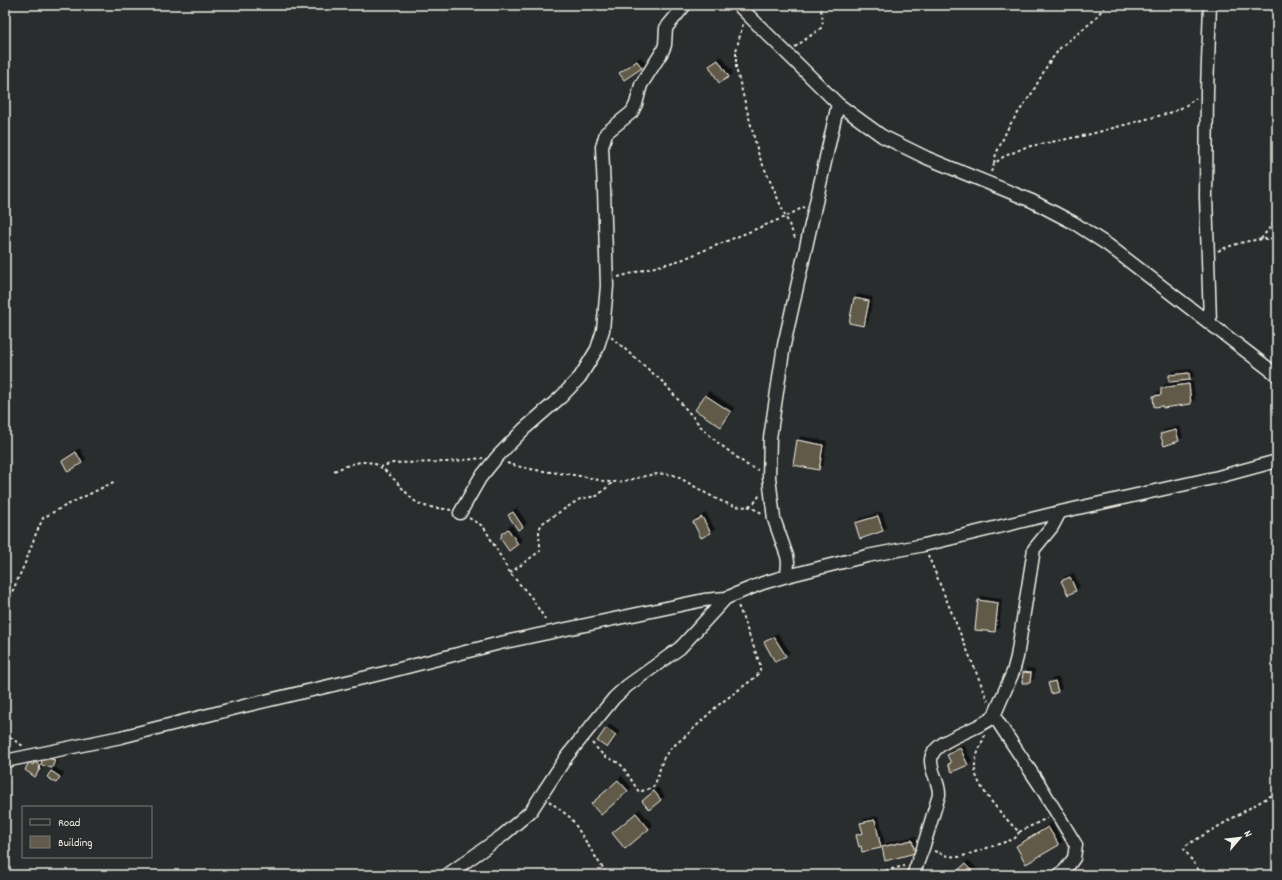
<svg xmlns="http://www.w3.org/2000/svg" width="1282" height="880" font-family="Dekko,sans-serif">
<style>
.building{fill:#625a4a;stroke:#f4f1e8;filter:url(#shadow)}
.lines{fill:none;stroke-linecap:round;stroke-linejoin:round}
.minor-casing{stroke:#f4f1e8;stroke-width:15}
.path{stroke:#f4f1e8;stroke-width:2;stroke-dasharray:3 3;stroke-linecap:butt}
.minor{stroke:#2a2d2e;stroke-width:12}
</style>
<defs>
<filter id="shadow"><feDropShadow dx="3.5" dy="-3.5" stdDeviation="0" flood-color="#0009"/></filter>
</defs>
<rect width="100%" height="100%" fill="#2a2d2e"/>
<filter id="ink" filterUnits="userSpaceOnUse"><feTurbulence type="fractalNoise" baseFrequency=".025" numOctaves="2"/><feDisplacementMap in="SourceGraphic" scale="8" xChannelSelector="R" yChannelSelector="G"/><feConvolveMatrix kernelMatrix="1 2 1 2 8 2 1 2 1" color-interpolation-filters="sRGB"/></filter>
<g filter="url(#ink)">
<path class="building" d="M718,60L729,77L719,83L709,66Z
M637,61L642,68L624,80L619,73Z
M854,298L869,301L864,326L849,323Z
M1189,373L1190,380L1169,382V375Z
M1189,384L1191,404L1163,408V406L1154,407L1153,396L1161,395V388Z
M705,395L731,412L721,427L695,410Z
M1176,430L1179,441L1164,446L1160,434Z
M797,440L823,445L819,470L793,465Z
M76,452L82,463L68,472L62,461Z
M513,512L523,527L518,530L508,515Z
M878,516L883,531L860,539L855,523Z
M702,517L711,533L701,538L693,522Z
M508,529L518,544L509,551L500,538L502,536L501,534Z
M1070,577L1076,591L1068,595L1061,581Z
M978,600L998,603L995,632L975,630Z
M774,637L786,656L775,662L764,642Z
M1023,672L1031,673L1030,683H1022Z
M1055,681L1058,692L1051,694L1048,683Z
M606,728L616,735L607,748L597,741Z
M960,748L968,765L952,772L948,764L951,763L947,755Z
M43,757L55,760L52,768L41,765Z
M29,762L33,765L34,762L40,765L39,768L40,769L35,777L25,770Z
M51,771L60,777L56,783L47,777Z
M618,780L628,791L601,815L591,804Z
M654,791L661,800L649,810L642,801Z
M636,813L649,829L625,849L612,833Z
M875,820L881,848L862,852L861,846L859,847L856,835L863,833L860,823Z
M1048,827L1059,845L1026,864L1016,846Z
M912,840L915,853L885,861L882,847Z
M965,864L976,875H953Z"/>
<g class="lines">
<defs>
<path id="minor" d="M738,5L838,104L882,136L927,158L1032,201L1074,223L1108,245L1277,375
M1210,322L1206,196L1207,90L1210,5
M460,513L480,478L497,457L524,429L561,397L580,377L597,349L603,330L607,286L604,190L602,147L606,133L632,112L636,104L641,85L662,52L665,45L666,28L685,5
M787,576L788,562L787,556L774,519L769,477L770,438L784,345L838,104
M994,716L1041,787L1076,845L1074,858L1066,869L1059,875
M5,761L121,737L244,706L380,674L500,643L704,600L726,598
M447,875L502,836L531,811L567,756L614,698L627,686L680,648L726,598L763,583L787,576L867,556L924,545L1060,512L1218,477L1277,461
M913,875L923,848L939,795C940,783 930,771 931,759C933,739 980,730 994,716L1013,672L1017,657L1034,549L1052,527L1060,512"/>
</defs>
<use href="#minor" class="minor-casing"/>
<path class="path" d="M743,24L736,51V68L759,156L796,240
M795,47L821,28L823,21L820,5
M994,163L996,154L1009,126L1032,93L1048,64L1061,47L1093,21L1106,5
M991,172L994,164L1003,157L1026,147L1087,135L1173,112L1185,106L1196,98
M1261,239L1277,218
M1218,251C1237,242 1257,239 1277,238
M618,277L681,260L785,217L804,207
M611,337L664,383L703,429L717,442L747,465L758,470
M507,463C530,471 556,472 580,476C590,477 602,482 612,482C633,482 653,470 673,475C692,481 748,530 760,493
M380,467L393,463L447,462L483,458
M334,471C370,455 377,460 402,488C407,493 412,500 418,503C426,508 441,508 451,510
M748,506L762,513
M469,518L481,525L485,529L510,573L531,597L547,622
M928,555L988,701
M510,573L540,551C541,540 535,530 544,522L580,499L597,496L613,482
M5,608L26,561L35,536L43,518L57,510L116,481
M5,734L23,746
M985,735C981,745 974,758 975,770C977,789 1006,819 1019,832L1047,818
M592,743L604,756L619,763L623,767L639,792L651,788L655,785L663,759L670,749L689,733L717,706L757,676L760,670V664L738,605
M549,801L571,818L607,875
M934,851L948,856L960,857L1014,839L1017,836L1019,832
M868,875L904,866
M1024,875L1028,870
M1202,875L1184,849L1185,846L1277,792"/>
<use href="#minor" class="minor"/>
</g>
</g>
<rect width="1282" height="880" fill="none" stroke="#2a2d2e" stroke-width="20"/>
<rect x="10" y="10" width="1262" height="860" fill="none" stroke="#f4f1e8" stroke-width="1.5" filter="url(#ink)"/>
<rect x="22" y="806" width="130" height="52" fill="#2a2d2e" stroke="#7b7b78"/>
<rect x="30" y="819" width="20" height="6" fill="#2a2d2e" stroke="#7b7b78"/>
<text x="58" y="826" font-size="12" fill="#f4f1e8">Road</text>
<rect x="30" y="836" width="20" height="12" fill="#625a4a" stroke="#7b7b78"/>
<text x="58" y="846" font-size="12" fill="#f4f1e8">Building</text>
<g transform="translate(1240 838) rotate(62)" stroke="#2a2d2e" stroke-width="3" paint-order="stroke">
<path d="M0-3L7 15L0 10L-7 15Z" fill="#f4f1e8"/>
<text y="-6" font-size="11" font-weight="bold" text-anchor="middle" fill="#f4f1e8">N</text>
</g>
</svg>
